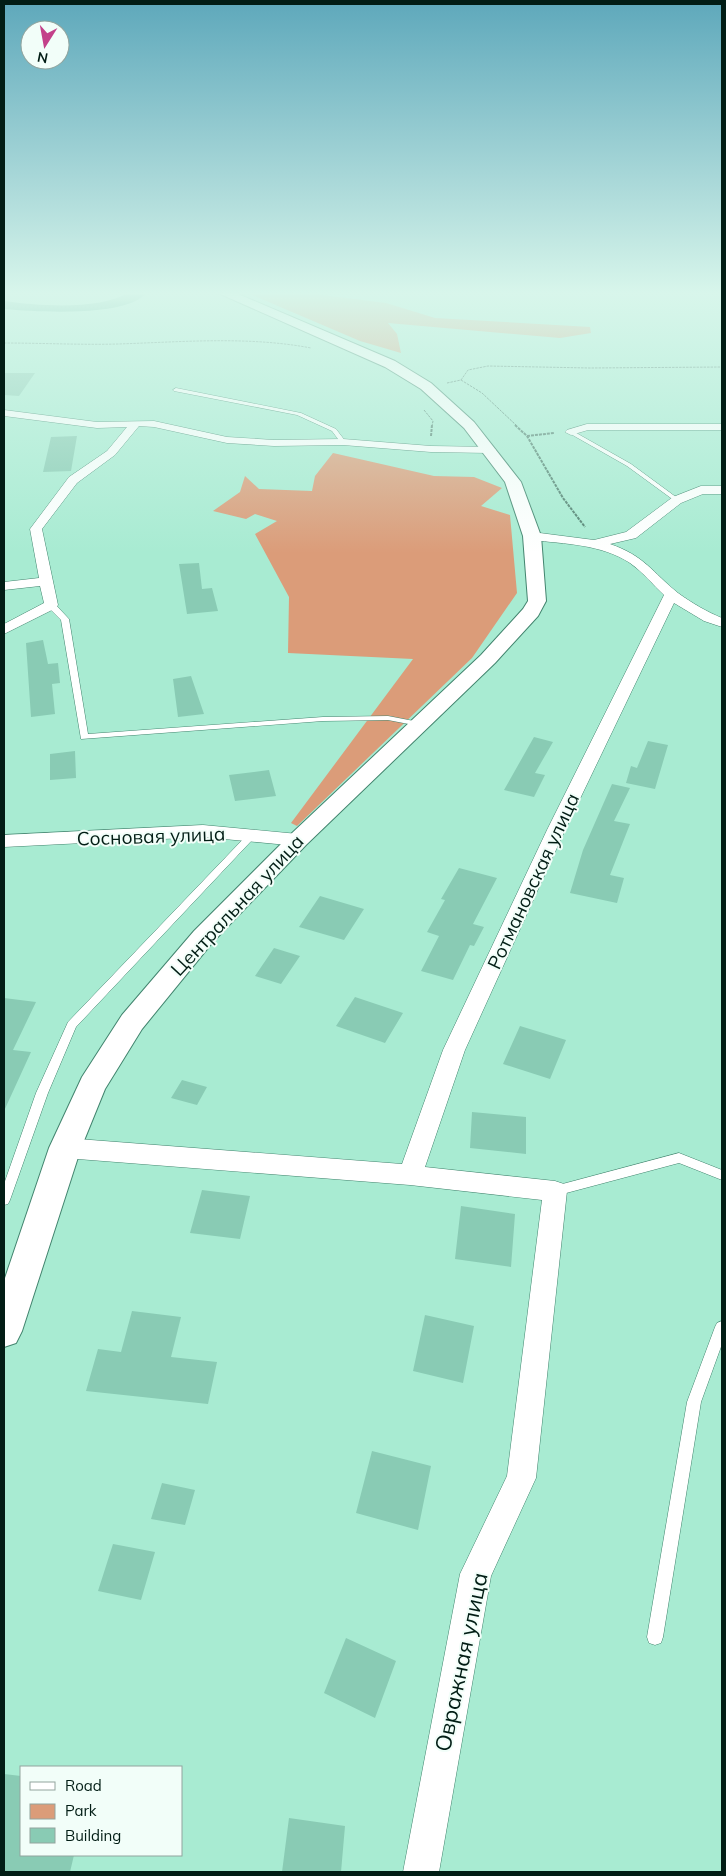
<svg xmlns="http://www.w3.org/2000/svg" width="726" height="1876" font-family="Mulish,sans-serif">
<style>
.green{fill:#db9c79}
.water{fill:#2f9678}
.building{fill:#89cbb4}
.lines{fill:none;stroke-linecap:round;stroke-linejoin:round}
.service-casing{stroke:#42846e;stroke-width:1}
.minor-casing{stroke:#42846e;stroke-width:1}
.tertiary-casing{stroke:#42846e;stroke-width:2}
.path-far1{stroke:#538272;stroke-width:1;stroke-dasharray:2.5 1;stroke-linecap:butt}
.path{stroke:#538272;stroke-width:2;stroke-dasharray:3 1;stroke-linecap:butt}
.service{fill:#fff;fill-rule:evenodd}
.minor{fill:#fff;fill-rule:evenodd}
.tertiary{fill:#fff;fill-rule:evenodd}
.labels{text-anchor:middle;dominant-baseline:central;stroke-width:4;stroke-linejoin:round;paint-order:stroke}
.street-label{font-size:19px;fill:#021d15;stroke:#f2fef9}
.near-street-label{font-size:22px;fill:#021d15;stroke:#f2fef9}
</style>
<rect width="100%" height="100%" fill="#a8ebd2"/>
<path class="green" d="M243,291H303L315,294L386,303L435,318L590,327L591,333L560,338L388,323L397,334L401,353L360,341Z
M333,453L434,476L474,477L502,488L481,506L510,515L517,593L472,658L297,826L291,823L413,659L288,653L289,597L255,534L277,521L255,514L246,519L213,511L240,492L245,476L259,489L312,491L315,476Z"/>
<path class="water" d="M132,291H151C144,295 139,300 131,303C98,315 39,312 4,309V301C42,306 98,311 132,291Z"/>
<path class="building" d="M4,373H35L19,396L4,395Z
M77,436L71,471L43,472L51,437Z
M199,563L202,589L212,588L218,611L187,614L179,564Z
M43,640L48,664L58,663L60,683L52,684L55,714L31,717L26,643Z
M191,676L204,714L178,717L173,679Z
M534,737L553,742L535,773L545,775L534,797L504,790Z
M648,741L668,745L655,789L626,783L631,766L637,768Z
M75,751L76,778L50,780V754Z
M269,770L276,796L235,801L229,775Z
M612,784L630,788L614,821L630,824L610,875L624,878L617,903L570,893L583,850Z
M459,868L497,878L473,924L484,927L474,946L470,945L453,980L421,971L439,936L427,932L445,900L441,899Z
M320,896L364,909L344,940L299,927Z
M274,948L300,956L281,984L255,976Z
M355,997L403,1013L385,1043L336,1026Z
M4,998L36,1002L13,1050L31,1052L4,1111Z
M520,1026L566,1040L550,1079L503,1064Z
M182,1080L207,1087L197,1105L171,1098Z
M472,1112L526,1117V1154L470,1148Z
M202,1190L250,1196L240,1239L190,1233Z
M461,1206L515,1214L511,1267L455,1259Z
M132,1311L181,1317L171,1357L217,1362L208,1404L86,1391L98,1349L121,1352Z
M425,1315L474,1326L463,1383L413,1371Z
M372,1451L431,1466L418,1530L356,1513Z
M162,1483L195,1490L185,1525L151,1519Z
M113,1544L155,1552L141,1600L98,1591Z
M346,1638L396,1661L375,1718L324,1693Z
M4,1774L21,1776V1855H74L70,1872H4Z
M289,1818L345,1826L341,1872H282Z"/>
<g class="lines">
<defs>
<path id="service" d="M176,388L301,413L336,429L346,442L341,443L332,431L297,415L174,391L173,390Z
M571,430L631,464L680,500L675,501L627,466L569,433V431Z
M48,603H54L69,619L88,734L323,717L388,716L419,722L423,724L419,726L388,720L323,721L81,739L61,620L48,607Z
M251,833L256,836L254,838L76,1027L48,1093L10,1200L8,1204L4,1205V1184L36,1093L68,1022L248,834Z
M679,1153L722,1170V1180L679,1163L555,1196L551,1195L549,1191L551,1187L555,1186Z
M722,1321V1344L701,1402L663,1637L661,1643L655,1645L649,1643L647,1637L687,1402L715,1327L717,1323Z"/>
<path id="minor" d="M4,410L97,422L154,421L227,437L274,440L343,439L431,446L490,447L496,450L490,453L431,452L343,445L274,446L227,443L154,427L139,426L115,455L77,483L42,529L58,605L56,608L4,634V624L44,603L40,586L4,590V582L39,578L30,529L69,477L107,451L127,427L97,428L4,416Z
M587,424H722V430H588L571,435L565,432L567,430Z
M701,486H722V494H703L681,503L636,538L610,544C645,556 652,572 678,593C692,603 707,612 722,618V627L704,621L674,603L565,830L465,1050L425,1167L555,1181L564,1184L567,1191L536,1478L491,1576L439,1872H403L460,1574L507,1476L542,1200L410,1185L65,1158L57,1155L53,1148L57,1141L65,1138L402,1164L443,1050L547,830L664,595C653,585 643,572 630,563C601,544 565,544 532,540L525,536L532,532L594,540L626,532L673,497Z
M203,825L298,834L304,836L307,840L304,844L298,846L203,837L4,847V835Z"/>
<path id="tertiary" d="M216,291H231L395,361L431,383L474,422L521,482L541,536L546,601L538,616L495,663L306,845L212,943L142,1029L105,1089L81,1148L22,1331L16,1343L4,1347V1281L49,1148L82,1077L122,1015L194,931L290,835L481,655L523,609L528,601L523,536L505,482L464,428L421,389L385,367L218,293Z"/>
</defs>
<use href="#service" class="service-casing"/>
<use href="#minor" class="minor-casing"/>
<use href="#tertiary" class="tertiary-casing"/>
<path class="path-far1" d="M4,343C42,343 80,345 118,344C181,342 248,336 311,348
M461,380L482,393L517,426
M447,383L461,380L468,370L488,366L590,368L722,367
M424,410L433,421L432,426"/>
<path class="path" d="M515,425L527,436L563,498L585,527
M431,436L432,425
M527,436L554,433"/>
<use href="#service" class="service"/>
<use href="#minor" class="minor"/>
<use href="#tertiary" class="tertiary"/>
</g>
<linearGradient id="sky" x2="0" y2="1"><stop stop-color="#5ea8bb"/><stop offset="0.53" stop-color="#d8f6eb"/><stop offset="1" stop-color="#d8f6eb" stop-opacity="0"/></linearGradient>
<rect width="726" height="553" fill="url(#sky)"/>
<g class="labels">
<g class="street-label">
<text transform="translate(151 836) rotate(-2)">Сосновая улица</text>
<text transform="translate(533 881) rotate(-65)">Ротмановская улица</text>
<text transform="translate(237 905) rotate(-47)">Центральная улица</text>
</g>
<g class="near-street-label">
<text transform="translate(461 1662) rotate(-78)">Овражная улица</text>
</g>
</g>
<rect width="726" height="1876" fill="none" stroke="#021d15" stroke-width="10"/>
<rect x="20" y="1766" width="162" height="90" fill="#f2fef9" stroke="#92a49e"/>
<rect x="30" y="1782" width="25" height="8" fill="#ffffff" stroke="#92a49e"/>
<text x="65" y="1791" font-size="15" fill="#021d15">Road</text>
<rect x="30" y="1804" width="25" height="15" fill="#db9c79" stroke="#92a49e"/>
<text x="65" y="1816" font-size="15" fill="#021d15">Park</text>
<rect x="30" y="1828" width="25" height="15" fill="#89cbb4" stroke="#92a49e"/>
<text x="65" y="1841" font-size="15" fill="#021d15">Building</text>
<g transform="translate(45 45) rotate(191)"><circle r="24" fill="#f2fef9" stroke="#92a49e"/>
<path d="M0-4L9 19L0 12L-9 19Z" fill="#c3418a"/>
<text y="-8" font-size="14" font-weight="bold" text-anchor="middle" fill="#021d15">N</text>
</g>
</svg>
